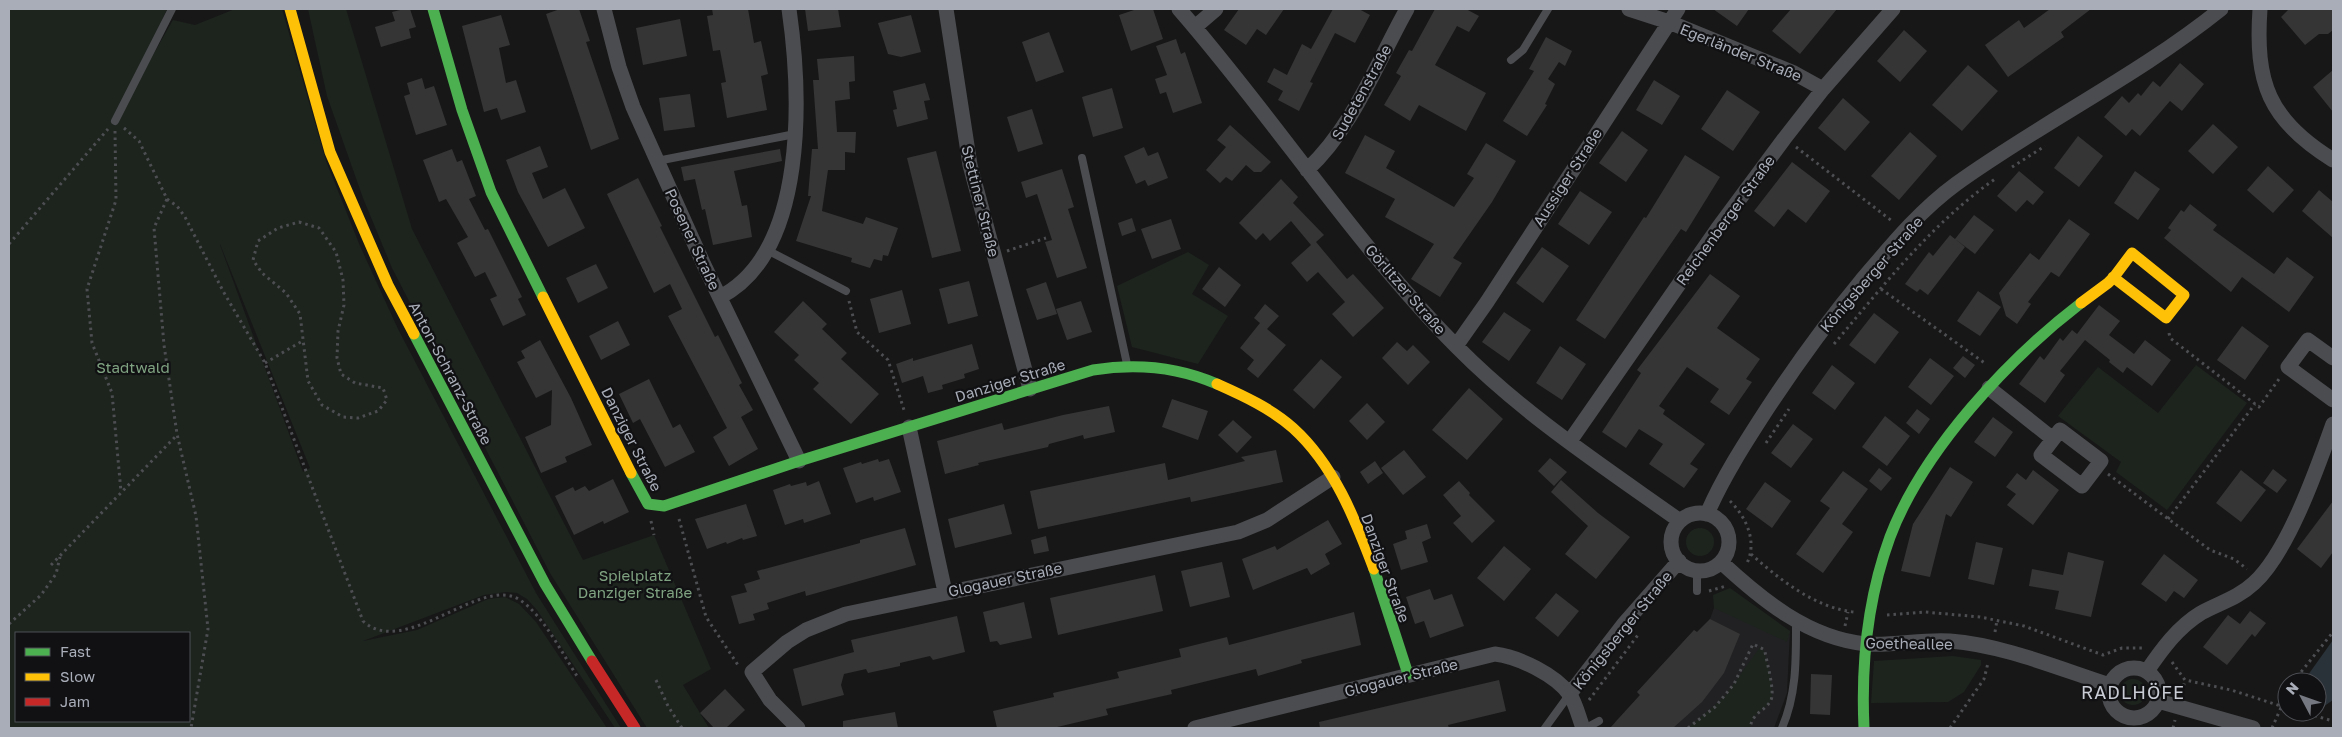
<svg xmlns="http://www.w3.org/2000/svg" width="2342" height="737" font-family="'Golos Text',sans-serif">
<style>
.built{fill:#212123}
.green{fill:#1d241e;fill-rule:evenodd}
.water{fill:#2a3239}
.building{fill:#353536}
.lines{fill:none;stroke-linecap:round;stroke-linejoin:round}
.path{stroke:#4d4e52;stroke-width:3;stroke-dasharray:2.5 4;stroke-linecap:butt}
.lane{stroke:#4b4c50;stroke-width:8}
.street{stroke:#4b4c50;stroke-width:15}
.fast{stroke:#4caf50;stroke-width:11}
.slow{stroke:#ffc107;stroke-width:11}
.jam{stroke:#c62828;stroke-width:11}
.labels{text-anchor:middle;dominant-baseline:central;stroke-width:4.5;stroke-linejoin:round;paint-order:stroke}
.street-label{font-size:15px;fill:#a8adb8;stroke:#111113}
.park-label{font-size:15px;fill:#7fa381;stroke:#111113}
.quarter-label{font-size:18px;letter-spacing:1px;fill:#c9ccd4;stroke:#111113}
</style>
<rect width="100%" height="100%" fill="#171717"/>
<path class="built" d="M1722,600L1790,631L1787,693L1774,728H1617L1615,722L1640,695L1637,692L1694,630L1697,632L1710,619L1714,608Z"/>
<path class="green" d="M9,9H167L119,114L173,20L195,25L235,9H282L326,161L360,246L398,329L536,593L621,728H615L537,610L527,599L517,593L506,592L484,595L363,641L417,630L488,599L505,597L519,604L536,622L607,728H9ZM220,244L310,468L303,472L220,245ZM16,633H189V721H16Z
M308,9H346L412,229L583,560L654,535L711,669L683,685L709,728H647L550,573L392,268L363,198L327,96Z
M1188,252L1209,265L1192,294L1228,316L1198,364L1132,347L1117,286Z
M2196,365L2247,403L2167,510L2116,472L2121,462L2058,416L2098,367L2158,413Z
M1686 542a14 14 0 1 1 28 0a14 14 0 1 1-28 0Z
M1730,588L1790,631L1787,642L1714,608L1713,595Z
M1760,647L1763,649C1767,658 1775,692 1771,700C1764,712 1753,711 1750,728H1688L1725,696Z
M1953,656L1981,660V665L1964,692L1948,702L1871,703L1874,661Z
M2120 692a13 13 0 1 1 26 0a13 13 0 1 1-26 0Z"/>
<path class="water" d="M2333,640V700L2320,709L2317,708V682H2303Z"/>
<path class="building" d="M404,9H410L416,27L409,29L411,38L381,47L375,27L395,21L392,12Z
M560,9H579L590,41L586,42L619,139L591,150L546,14Z
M712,9H748L754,43L761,41L768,74L761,76L767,110L727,118L721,83L726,82L720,50L713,51L707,16L713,15Z
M805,9H838L841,27L808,31Z
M1137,9H1153L1163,39L1131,51L1119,15Z
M1239,9H1284L1266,35L1257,29L1246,45L1224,30Z
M1333,9H1359L1370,15L1355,43L1335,33L1310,82L1313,83L1299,111L1278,100L1283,91L1267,82L1274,68L1287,75L1302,44L1311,49Z
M1435,9H1466L1479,16L1469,32L1457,26L1435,65L1486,93L1466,131L1419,105L1410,121L1384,105L1401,76L1396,73L1409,50L1412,51Z
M1713,9H1749L1737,26Z
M1791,9H1837L1800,54L1772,31Z
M2050,9H2091L2061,32L2064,37L2008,77L1985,45L2019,20L2024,28Z
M2289,9H2333V30L2328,34H2319L2305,45L2281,17Z
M501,15L510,45L499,48L506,83L516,80L526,112L501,120L497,108L484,112L462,26Z
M911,15L921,52L901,57L888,54L878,23Z
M680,19L687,56L643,65L636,28Z
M1904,30L1927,51L1900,82L1877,61Z
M1049,32L1064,72L1036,82L1022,42Z
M1546,37L1572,51L1565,66L1559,62L1548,79L1555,84L1545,104L1547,105L1527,136L1503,121L1534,71L1529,69Z
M1176,39L1181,54L1185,52L1202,103L1173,113L1166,92L1160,94L1155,79L1167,75L1156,46Z
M854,56L855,81L849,82L850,99L835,101L837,132H856L855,153L845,152V170H828L822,211L863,224L866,217L898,228L888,256L883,255L882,261L874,259L870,268L851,262L852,258L796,241L811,196H808L812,149H818L813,80H819L817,59Z
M2180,63L2204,84L2182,111L2170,101L2140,136L2132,129L2126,136L2104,117L2122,96L2129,103L2138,93L2141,96L2153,81L2160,87Z
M1968,65L1998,91L1962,131L1932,105Z
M2333,70V112L2313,87Z
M422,78L425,89L434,86L447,125L416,135L404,96L410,94L407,83Z
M1654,80L1680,96L1662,125L1636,110Z
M925,83L930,100L924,101L928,119L897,127L893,110L897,109L893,91Z
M1112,88L1123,128L1093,137L1082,97Z
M1727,90L1760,112L1733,151L1701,129Z
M690,94L695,127L664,131L659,98Z
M1843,98L1870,122L1845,151L1818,128Z
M1032,109L1043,144L1018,152L1007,117Z
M2213,124L2238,147L2213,174L2188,151Z
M1230,125L1271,162L1261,172H1254L1246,165L1232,181L1226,177L1220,183L1206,170L1226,147L1217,140Z
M1622,131L1648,150L1626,182L1599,163Z
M1910,132L1937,156L1899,200L1871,176Z
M1365,135L1395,151L1386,168L1454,207L1474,178L1467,174L1486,143L1516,161L1492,202L1453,258L1462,263L1440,297L1411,279L1434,244L1385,217L1395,199L1345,173Z
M2078,136L2103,156L2079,187L2054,168Z
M540,146L548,167L532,173L543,199L565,188L585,228L548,247L518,192L506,160Z
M1144,147L1148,156L1158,152L1168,178L1148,186L1145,180L1136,184L1124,156Z
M452,149L457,162L462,160L476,196L469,199L485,230L488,229L522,297L518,299L526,315L503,326L490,299L497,296L485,272L475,277L457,243L468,237L446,199L439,202L423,160Z
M780,149L782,161L734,171L742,206L747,205L752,237L713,245L705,209L702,210L695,179L684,181L681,167Z
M936,151L961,251L932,258L907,158Z
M1685,155L1720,177L1686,232L1681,229L1605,339L1576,320L1644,217L1646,218Z
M1792,162L1830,191L1806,223L1788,209L1774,227L1754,211Z
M2268,166L2294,190L2273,213L2247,190Z
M1062,169L1074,207L1068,209L1087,268L1057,278L1045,242L1052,240L1037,194L1026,198L1021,182Z
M2019,171L2044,192L2033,205L2027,200L2016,212L1997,196Z
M2135,171L2160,189L2138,220L2114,203Z
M638,178L662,226L660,227L715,337L718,335L742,383L739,385L753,410L741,417L758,449L729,466L713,437L727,428L668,316L682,309L670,284L654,293L607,194Z
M1281,179L1298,197L1293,203L1324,235L1316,242L1347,279L1353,274L1384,308L1353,337L1332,314L1345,302L1318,272L1307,282L1291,263L1311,245L1291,221L1270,241L1263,233L1256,240L1239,223Z
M2319,190L2333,202V238L2302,211Z
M1580,191L1612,212L1589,245L1558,224Z
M2190,204L2217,225L2213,230L2274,274L2287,257L2314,277L2289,312L2242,277L2231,292L2164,238L2171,230L2168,228L2181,210L2184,212Z
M1974,215L1994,230L1975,254L1955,239Z
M1132,218L1136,231L1122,236L1118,223Z
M1171,219L1181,249L1152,259L1141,229Z
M2069,219L2090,234L2059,277L2051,272L2028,302L2031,304L2017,324L2006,316L1999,293L2030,253L2039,260Z
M1950,235L1965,247L1928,295L1920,289L1917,292L1905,284L1929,252L1933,256Z
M1542,247L1569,266L1543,303L1516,283Z
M596,264L608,288L578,303L566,278Z
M1219,267L1241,285L1225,307L1202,289Z
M1710,274L1740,296L1717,328L1760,359L1746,379L1752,382L1729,415L1710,402L1719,389L1687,367L1659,406L1665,410L1663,414L1705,444L1690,464L1698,469L1684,488L1649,464L1663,444L1639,429L1626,448L1602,432L1641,373L1637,370Z
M969,281L978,316L948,324L939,289Z
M1046,282L1057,314L1037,320L1026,289Z
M902,290L911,324L879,333L870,299Z
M1978,291L2001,307L1980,336L1957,321Z
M803,301L827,324L822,329L847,353L841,359L879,394L851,424L813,389L819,383L794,360L799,355L774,332Z
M1081,301L1092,332L1067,340L1056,309Z
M1265,304L1279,316L1267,329L1254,318Z
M2099,305L2120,321L2109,335L2134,354L2145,340L2171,360L2152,386L2127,367L2123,373L2109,362L2110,360L2085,340L2060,371L2065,375L2045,403L2019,384L2040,356L2044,360L2060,338L2063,341L2072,330L2077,334Z
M1504,312L1531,330L1509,361L1482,342Z
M1874,313L1899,332L1875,364L1849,345Z
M618,321L630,345L601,360L589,336Z
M1260,323L1286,345L1258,378L1247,369L1254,360L1240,348Z
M2242,326L2269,346L2245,380L2217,360Z
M540,340L571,398L592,445L565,457L567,462L541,473L525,437L551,425L552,390L536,398L517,362L525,358L521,351Z
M1397,342L1407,351L1413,345L1430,362L1408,385L1382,358Z
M972,344L979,369L964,374L965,378L942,385L943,389L928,393L923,376L902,383L896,364L913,358V361Z
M1560,346L1586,364L1562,400L1536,383Z
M1963,356L1975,365L1965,378L1953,368Z
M1930,358L1954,376L1931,405L1908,387Z
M1321,359L1342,377L1314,409L1293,390Z
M1832,365L1855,383L1835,410L1812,393Z
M649,379L673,428L680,424L695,452L665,467L640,419L633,423L619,394Z
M1469,388L1503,419L1467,460L1432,430Z
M1172,399L1208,411L1198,440L1162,427Z
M1367,403L1385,422L1367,440L1349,421Z
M1109,406L1115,432L1084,439L1083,435L1049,444L1048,447L978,463L979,465L945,474L937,441L1002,423L1004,430L1063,415Z
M1917,409L1930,419L1919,434L1906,423Z
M1885,416L1910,436L1887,466L1862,447Z
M1993,417L2013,432L1995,457L1974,442Z
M1233,420L1252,437L1237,453L1218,435Z
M1793,424L1813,439L1791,468L1771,453Z
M1276,450L1283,482L1191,502L1190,497L1038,529L1030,491L1165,463L1168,480L1245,461L1241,457Z
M1404,450L1426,477L1403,495L1381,468Z
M1550,458L1567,472L1554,486L1538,471Z
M878,459L879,462L889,459L901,492L874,501L873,497L856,503L843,468L861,462L862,464Z
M1375,461L1383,473L1368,484L1360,472Z
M1950,467L1973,482L1951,517L1946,514L1930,577L1901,571L1913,524Z
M1879,468L1892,478L1881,491L1869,481Z
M2273,469L2287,480L2277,493L2263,483Z
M2033,470L2059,490L2033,525L2007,505L2016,494L2006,487L2017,473L2026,480Z
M2241,470L2266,490L2241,522L2216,503Z
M1843,471L1868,489L1842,524L1853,532L1823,573L1796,554L1830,508L1820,501Z
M613,479L629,512L604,524L603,521L574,535L555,496L573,487L575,491L585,486L589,491Z
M1561,480L1598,513L1630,537L1596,579L1565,554L1588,526L1551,492Z
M819,481L831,514L804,523L803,519L785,525L773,490L790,484L791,486L806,482L807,486Z
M1459,481L1470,493L1469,495L1495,521L1472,543L1453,523L1461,516L1443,495Z
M1765,482L1791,501L1772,528L1746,509Z
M2333,501V552L2321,568L2297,549Z
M746,504L757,536L743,540L742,538L727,544L726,542L707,549L695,519Z
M1004,504L1012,534L955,548L948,519Z
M1328,520L1342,544L1325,554L1330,564L1311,575L1307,568L1253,590L1242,559L1275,546L1277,550Z
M1427,524L1431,538L1422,542L1428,562L1401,570L1393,544L1407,539L1405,531Z
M905,528L916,565L806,596L805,591L767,603L769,609L753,614L755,620L739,624L731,596L747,592L744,584L760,579L757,571L860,543V540Z
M1046,536L1049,551L1034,554L1031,540Z
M1976,542L2003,548L1994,585L1968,579Z
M1504,546L1531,569L1504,601L1477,578Z
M2068,552L2104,561L2091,617L2055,609L2059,591L2029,586L2032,569L2063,575Z
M2164,554L2198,580L2184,598L2174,591L2166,602L2141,584Z
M1222,562L1230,597L1190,607L1181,571Z
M1155,575L1163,611L1058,635L1050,598Z
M1430,589L1434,600L1452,594L1464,626L1430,638L1424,621L1415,624L1406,597Z
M1556,593L1579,611L1558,637L1535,618Z
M1024,602L1032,638L1000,645L997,641L990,642L983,612Z
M2250,611L2266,623L2255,637L2252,634L2227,665L2203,647L2228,615L2240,624Z
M1354,612L1361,645L1301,660L1302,663L1258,676L1256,669L1171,690L1172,694L1106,709L1108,715L1053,728H997L993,711L1054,697L1053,693L1119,678L1117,672L1181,657L1179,649L1227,637L1229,645Z
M957,616L965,652L933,660L930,656L900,663V666L868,673L866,669L844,674L841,685L844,695L802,706L793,669L854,652L851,640Z
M1710,619L1740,634L1724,673L1702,702L1673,728H1610L1640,695L1637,692L1694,630L1697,632Z
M1811,674L1832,675L1830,715L1810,714Z
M1499,680L1506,711L1448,725L1449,728H1320L1319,722Z
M725,689L745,710L726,728H714L700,713Z
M895,712L898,728H843V721Z"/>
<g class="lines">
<path class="path" d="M124,128L139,141L167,199L154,228L164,345L177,434L196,516L208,629L191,728
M115,131L116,200L87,289L92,343L112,393L121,492
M1796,147L1892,221
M2012,167L2045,146
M167,199L177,206L185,217L223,291L265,363L363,621C405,660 481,574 520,600C543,615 562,653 577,676
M299,222L319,228L336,252L343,280L344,305L338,331L337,358L341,374L355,383L383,388L387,400L378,411L358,418L343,417L322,405L308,381L300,314L286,293L262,273L253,260L258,241L278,228Z
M9,244L108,129
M1007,251L1046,238
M1881,289L1986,364
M849,301L857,332L888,360L904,410
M2169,333L2170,338L2259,407L2279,379
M1834,344C1884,285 1931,224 1995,179
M265,363L304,340
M1766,443L1789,409
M2108,474L2210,550L2234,559L2247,569
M1730,501C1747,518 1758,543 1746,565
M679,519L706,617L738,665
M2168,519L2255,404
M651,521L654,535
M1751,554C1779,579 1815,608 1854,612
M51,565L177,435
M1709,591L1726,586
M1887,615L1925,612L1980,617L2024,626L2103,655L2122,648H2145
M9,624L41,595L56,574L60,557
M1845,626L1848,612
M1995,632L1997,620
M2172,662L2185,680L2231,690L2287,708
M656,680L668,706L682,728
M2293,682L2333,632
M2182,692L2185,680
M1589,700L1638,635
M2302,712L2333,721
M1688,728L1715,707L1734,684L1753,644L1763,649L1765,652C1767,663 1775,691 1771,700C1765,712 1753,711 1750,728
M1950,728L1984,679L1988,663
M2173,728L2175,720
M2272,728L2287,694"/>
<path class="lane" d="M1511,60L1523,50L1548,9
M115,121L172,9
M1082,158L1127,364
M657,161L795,134
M767,250L846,291
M1697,591V570
M1545,728L1569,695
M1586,728L1599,721
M1782,728C1797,693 1796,658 1796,621"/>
<path class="street" d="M604,9L619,67L633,107L704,265L799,461
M946,9L970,165L1030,389
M1179,9C1275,119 1354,243 1457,347C1523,414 1604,467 1680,521
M1629,9L1669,22L1794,73L1823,89
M2260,9C2255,82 2268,120 2333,160
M1195,27L1216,9
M1307,170C1354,126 1376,64 1407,9
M720,297C808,252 801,93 789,9
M1456,346L1487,302L1678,9
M2333,358L2308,340L2288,367L2333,400
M1989,388L2053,439
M909,427L945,592
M2060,430L2101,461L2082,486L2041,455Z
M1570,441L1718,228L1784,139L1823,89L1893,9
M1671 542a29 29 0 1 1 58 0a29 29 0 1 1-58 0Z
M1707,514C1723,477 1745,443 1767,409C1796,365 1827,322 1861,281C1890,247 1919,211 1956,184C2042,122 2139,75 2221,9
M1721,562C1762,600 1808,638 1866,644C1894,646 1922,639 1950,641C2003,645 2060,669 2110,685
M2109 693a25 25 0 1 1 50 0a25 25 0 1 1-50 0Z
M2147,671C2162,649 2178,627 2201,613C2219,603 2238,598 2254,583C2288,552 2317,469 2333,424
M1569,695L1623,625L1679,561
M2158,701L2253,728
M798,728L770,700L752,672L787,642L806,630L846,614L1238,532L1267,520L1333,477
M1195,728L1495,654C1519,657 1556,675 1570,695C1576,704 1579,718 1583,728"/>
<path class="fast" d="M433,9L462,110L491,192L543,297
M414,334L545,584L592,661
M631,473L648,504L664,506L799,461L1093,370C1136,363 1178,367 1217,384
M1374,569L1408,674
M1864,728C1861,664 1868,597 1890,537C1923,450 2008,359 2081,303"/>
<path class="slow" d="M290,9L330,152L388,285L414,334
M543,297L631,473
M2081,303L2108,283L2114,277L2132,253L2184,295L2166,318L2113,277
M1217,384C1244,396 1272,409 1293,428C1334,465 1355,519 1374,569"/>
<path class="jam" d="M592,661L635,728"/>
</g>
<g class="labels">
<g class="street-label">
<text transform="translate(1741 52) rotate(22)">Egerländer Straße</text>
<text transform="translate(1361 92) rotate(-61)">Sudetenstraße</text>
<text transform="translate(1567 177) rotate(-57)">Aussiger Straße</text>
<text transform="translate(981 201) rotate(76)">Stettiner Straße</text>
<text transform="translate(1725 220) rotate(-54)">Reichenberger Straße</text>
<text transform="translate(693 239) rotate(65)">Posener Straße</text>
<text transform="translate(1871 274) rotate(-49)">Königsberger Straße</text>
<text transform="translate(1406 289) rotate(49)">Görlitzer Straße</text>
<text transform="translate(451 373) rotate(62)">Anton-Schranz-Straße</text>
<text transform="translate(1010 380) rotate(-17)">Danziger Straße</text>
<text transform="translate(632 439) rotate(63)">Danziger Straße</text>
<text transform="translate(1386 568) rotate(70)">Danziger Straße</text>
<text transform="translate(1005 579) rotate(-12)">Glogauer Straße</text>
<text transform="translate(1622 630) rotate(-51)">Königsberger Straße</text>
<text transform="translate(1909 643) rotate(1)">Goetheallee</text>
<text transform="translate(1401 677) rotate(-14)">Glogauer Straße</text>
</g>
<g class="park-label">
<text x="133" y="367">Stadtwald</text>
<text x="635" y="575">Spielplatz<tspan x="635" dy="17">Danziger Straße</tspan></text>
</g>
<g class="quarter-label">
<text x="2133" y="692">RADLHÖFE</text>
</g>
</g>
<rect width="2342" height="737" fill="none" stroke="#a8adb8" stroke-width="20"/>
<rect x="15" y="632" width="175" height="90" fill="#111113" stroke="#4d4f55"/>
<rect x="25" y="648" width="25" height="8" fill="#4caf50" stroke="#4d4f55"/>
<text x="60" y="657" font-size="15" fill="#a8adb8">Fast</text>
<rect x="25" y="673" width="25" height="8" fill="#ffc107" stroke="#4d4f55"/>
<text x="60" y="682" font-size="15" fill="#a8adb8">Slow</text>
<rect x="25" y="698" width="25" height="8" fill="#c62828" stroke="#4d4f55"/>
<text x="60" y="707" font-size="15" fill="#a8adb8">Jam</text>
<g transform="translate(2302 697) rotate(311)"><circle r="24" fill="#111113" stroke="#4d4f55"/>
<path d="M0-4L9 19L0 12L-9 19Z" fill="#757880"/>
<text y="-8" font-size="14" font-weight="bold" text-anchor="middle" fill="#a8adb8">N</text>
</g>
</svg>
